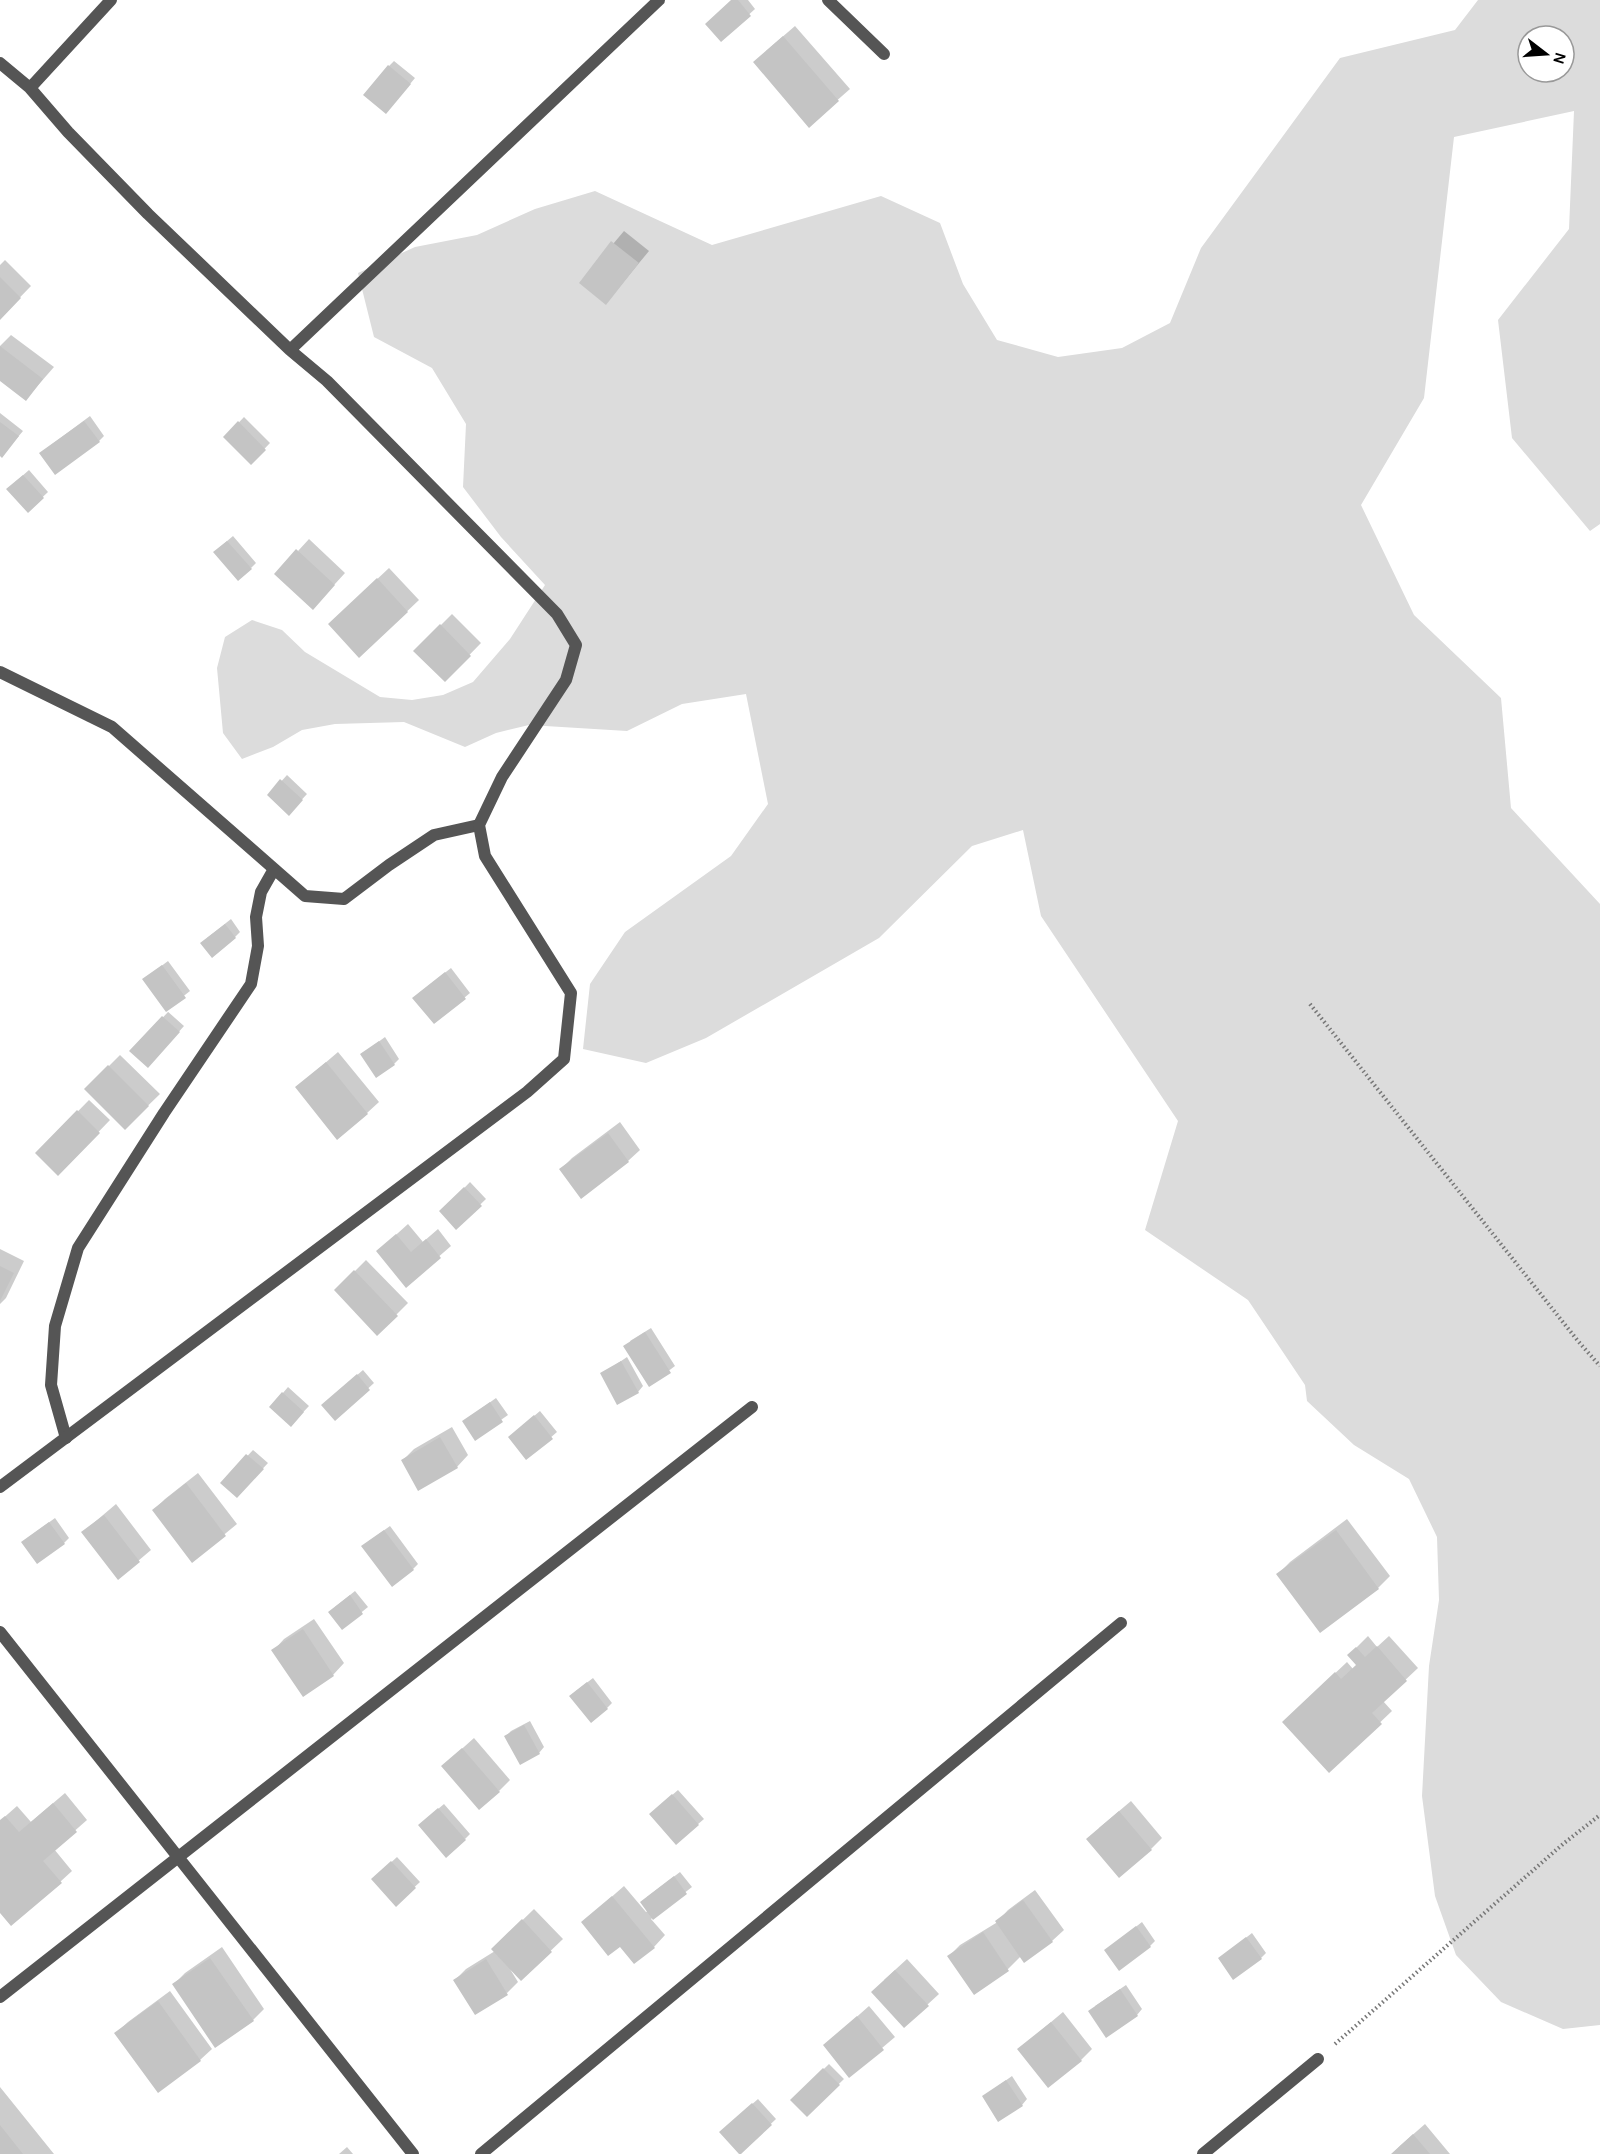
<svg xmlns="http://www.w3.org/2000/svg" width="1600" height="2154" font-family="Karla,sans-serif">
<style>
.green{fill:#dcdcdc;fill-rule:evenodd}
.shadow{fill:#0003}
.building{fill:#c4c4c4}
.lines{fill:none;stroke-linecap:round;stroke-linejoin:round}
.path{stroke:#777;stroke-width:4;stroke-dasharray:1.5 3;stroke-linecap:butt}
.service{stroke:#555;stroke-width:12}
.minor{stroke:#555;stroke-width:12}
</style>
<rect width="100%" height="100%" fill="#fff"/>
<path class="green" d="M1478,0H1600V524L1590,531L1512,438L1498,320L1569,229L1574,111L1454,137L1424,398L1361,505L1414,615L1501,698L1511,808L1600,904V2025L1563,2029L1501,2002L1456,1955L1435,1896L1422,1796L1429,1666L1439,1600L1437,1537L1409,1479L1354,1445L1307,1401L1305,1385L1248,1300L1145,1230L1178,1121L1041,916L1023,830L972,846L879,938L706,1038L646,1063L583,1049L590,984L625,932L731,856L768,804L746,694L682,704L627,731L529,725L496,733L465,747L404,722L335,724L302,730L273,747L242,759L223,733L217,668L225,637L252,620L282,630L305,652L380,697L412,700L443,695L473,682L510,639L545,585L501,537L463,487L466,424L432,368L374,337L358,273L415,247L477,235L535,209L595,191L712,245L881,196L940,223L963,284L997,340L1058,357L1122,348L1170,323L1201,248L1340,58L1455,30ZM1528,36H1564V72H1528Z"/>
<path class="shadow" d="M733,0H748L755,9L721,40Z
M795,26L850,89L809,125L766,51Z
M394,61L415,78L391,107L389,66Z
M624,231L649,251L606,303L581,282Z
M5,260L31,286L0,318V265Z
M11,335L54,367L26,399L0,379V346Z
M0,413L23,431L7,450L0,454Z
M90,416L104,436L99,441L47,448Z
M244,417L270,443L251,463L225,437Z
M29,470L48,492L28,511L13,484Z
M233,536L256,563L251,568L220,547Z
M309,539L345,573L324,596L298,551Z
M389,568L419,600L360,656L341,613Z
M452,614L481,643L445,680L415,651Z
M287,775L307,794L294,808L269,795Z
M231,919L240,932L235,937L207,938Z
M168,961L190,991L166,1010L184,1026L153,1061L131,1051L168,1012L144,979Z
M451,968L470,993L464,998L419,993Z
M385,1037L399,1059L394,1064L362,1054Z
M338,1052L379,1102L367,1113L297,1087Z
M120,1055L160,1094L125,1128L86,1089Z
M89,1100L110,1120L58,1174L37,1153Z
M620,1122L640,1150L628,1161L581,1197L561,1169L572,1158Z
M470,1182L486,1199L456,1228L441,1212Z
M408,1224L423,1242L438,1229L451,1246L406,1285L378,1251Z
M0,1249L24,1261L6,1298L0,1304Z
M366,1260L408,1303L377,1334L336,1290Z
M651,1328L675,1366L650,1385L630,1341Z
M627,1357L643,1386L638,1392L602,1374Z
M363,1370L374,1383L335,1419L328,1400Z
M288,1387L309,1406L291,1425L271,1407Z
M496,1398L508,1415L475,1438L464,1421Z
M540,1411L557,1432L527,1458L515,1432Z
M452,1427L468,1455L457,1467L403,1460L414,1449Z
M253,1450L268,1463L237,1496L222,1483Z
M198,1473L237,1524L192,1561L154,1510L165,1499Z
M116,1504L151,1550L118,1578L83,1532Z
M55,1518L69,1538L64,1543L29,1537Z
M1347,1519L1390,1576L1378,1588L1320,1631L1278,1574L1290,1562Z
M390,1526L418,1564L413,1569L369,1541Z
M355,1591L368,1607L342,1628L335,1607Z
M314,1619L344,1663L333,1675L303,1695L273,1651L284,1639Z
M1368,1636L1377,1647L1389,1636L1418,1668L1383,1701L1392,1711L1329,1771L1295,1711L1347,1662L1353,1669L1357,1665L1349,1655Z
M593,1678L612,1703L607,1708L576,1691Z
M530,1721L544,1747L539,1753L506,1736L511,1731Z
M474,1738L510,1780L499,1791L455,1755Z
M678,1790L704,1819L676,1843L656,1809Z
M65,1793L87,1820L54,1849L72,1871L60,1882L0,1910V1821L17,1806L31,1822Z
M1131,1801L1162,1838L1151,1849L1099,1828Z
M444,1804L470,1834L465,1839L425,1820Z
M397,1857L420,1882L396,1904L373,1879Z
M680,1872L692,1887L651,1919L665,1935L654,1947L620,1945L583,1922L624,1886L646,1912L648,1911L647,1897Z
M1035,1890L1064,1930L1052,1941L1021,1956L1008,1969L974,1993L949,1956L960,1945L996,1923L1008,1910Z
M534,1909L563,1939L521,1979L510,1969L518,1982L507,1993L455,1980L466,1969L495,1951L493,1949Z
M1142,1922L1155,1941L1150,1946L1106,1950Z
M1252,1933L1266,1953L1261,1958H1220Z
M222,1947L264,2009L253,2020L174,1984L185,1973Z
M907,1959L939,1994L927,2005L884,1980Z
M1126,1985L1142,2009L1137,2015L1095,2006Z
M170,1991L212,2049L200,2060L158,2091L116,2033L128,2022Z
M869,2006L895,2037L849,2076L825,2045Z
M1063,2012L1092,2049L1081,2060L1019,2049Z
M829,2064L844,2079L807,2115L792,2100Z
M1012,2076L1027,2099L1022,2105L984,2096Z
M0,2087L54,2154H0Z
M758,2099L776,2119L740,2153L726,2127Z
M1425,2124L1450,2154H1392L1401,2145Z
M347,2147L353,2154H339Z"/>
<path class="building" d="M731,0H738L751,16L721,42L705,24Z
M783,36L839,101L809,128L753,62Z
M388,65L411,84L386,114L363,95Z
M611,241L639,263L606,305L579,283Z
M0,277L21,298L0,320Z
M0,346L43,379L26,401L0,381Z
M84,421L100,442L55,475L39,453Z
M238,421L266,450L251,465L223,437Z
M0,422L19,436L2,458L0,456Z
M23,475L44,498L28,513L6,489Z
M227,541L252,569L238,581L213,552Z
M296,549L335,585L313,610L274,574Z
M377,578L408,612L359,658L328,624Z
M440,624L471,656L445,682L413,651Z
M280,779L303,800L289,816L267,795Z
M225,924L236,938L212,958L200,943Z
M162,965L186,998L166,1012L142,979Z
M445,972L466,999L434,1024L412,998Z
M162,1016L180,1032L148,1068L129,1051Z
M379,1041L395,1065L376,1078L360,1054Z
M326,1062L368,1114L337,1140L295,1087Z
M108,1065L149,1106L125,1130L84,1089Z
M77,1110L100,1133L58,1176L35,1153Z
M608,1133L629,1162L581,1199L559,1169Z
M464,1187L482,1206L456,1230L439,1211Z
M396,1234L411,1252L426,1239L441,1258L406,1288L376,1251Z
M0,1266L14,1273L0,1301Z
M354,1270L398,1316L377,1336L334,1290Z
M645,1332L671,1373L649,1387L623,1346Z
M621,1361L639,1393L617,1405L600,1373Z
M357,1374L370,1390L335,1421L321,1405Z
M282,1392L304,1412L291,1427L269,1407Z
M490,1402L503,1422L475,1441L462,1421Z
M534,1415L553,1439L526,1460L508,1437Z
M440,1437L458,1468L418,1491L401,1460Z
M246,1454L264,1469L237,1498L220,1483Z
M186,1483L226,1536L192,1563L152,1510Z
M104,1515L140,1562L118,1580L81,1532Z
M49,1522L65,1544L37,1564L21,1542Z
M384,1530L414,1570L392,1587L361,1546Z
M1336,1530L1379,1589L1320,1633L1276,1574Z
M350,1595L363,1614L342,1630L328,1612Z
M303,1629L334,1676L303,1697L271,1650Z
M1377,1646L1407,1681L1372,1713L1382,1724L1329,1773L1282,1722L1335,1672L1341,1679L1356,1665L1347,1655L1356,1647L1365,1657Z
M587,1682L608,1709L591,1723L569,1696Z
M524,1725L540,1754L520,1765L504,1736Z
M462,1748L500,1792L479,1810L441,1766Z
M672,1794L699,1825L676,1845L649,1814Z
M53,1803L77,1832L43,1861L62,1883L11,1926L0,1913V1820L5,1816L19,1832Z
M438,1808L466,1840L446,1858L418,1825Z
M1119,1811L1152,1850L1119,1878L1086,1839Z
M391,1861L416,1888L396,1907L371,1879Z
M674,1876L687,1894L653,1920L640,1902Z
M612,1896L655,1948L634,1964L620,1947L608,1956L581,1922Z
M1023,1900L1053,1942L1024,1963L995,1921Z
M522,1919L552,1952L521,1981L491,1949Z
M1136,1926L1151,1947L1119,1971L1104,1950Z
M983,1932L1009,1971L974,1995L947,1956Z
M1246,1937L1262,1959L1233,1980L1218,1958Z
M210,1958L254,2021L215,2048L172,1984Z
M486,1959L508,1995L475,2015L453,1980Z
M895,1970L929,2006L904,2028L871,1992Z
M1120,1989L1138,2016L1106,2038L1088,2011Z
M158,2001L201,2061L158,2093L114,2033Z
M857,2016L884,2050L849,2078L823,2045Z
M1051,2022L1082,2061L1048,2088L1017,2049Z
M823,2068L840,2085L807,2117L790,2100Z
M1006,2080L1023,2106L998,2122L982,2096Z
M752,2103L772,2125L741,2154H739L719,2132Z
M0,2125L23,2154H0Z
M1413,2134L1430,2154H1391Z"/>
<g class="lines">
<path class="path" d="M1310,1004L1578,1341L1600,1366
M1335,2044L1563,1844L1600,1815"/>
<path class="service" d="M0,672L112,727L305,896L344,899L389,865L434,835L479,825
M66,1438L51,1385L55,1326L78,1248L164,1113L251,984L258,946L256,917L261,892L274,869"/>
<path class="minor" d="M828,0L884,54
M0,63L30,88L68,132L148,214L290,350
M30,88L111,0
M0,1487L527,1092L564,1059L571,993L485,856L479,825L502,777L566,680L576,645L557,614L327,381L290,350L659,0
M0,1632L413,2154
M0,1997L752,1407
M481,2154L1121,1623
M1203,2154L1318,2059"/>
</g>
<g transform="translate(1546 54) rotate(107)"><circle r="28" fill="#ffffff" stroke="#999999" stroke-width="1.5"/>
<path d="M0-4.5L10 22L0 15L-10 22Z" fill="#000000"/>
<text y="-9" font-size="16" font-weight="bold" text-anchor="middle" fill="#000000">N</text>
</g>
</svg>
